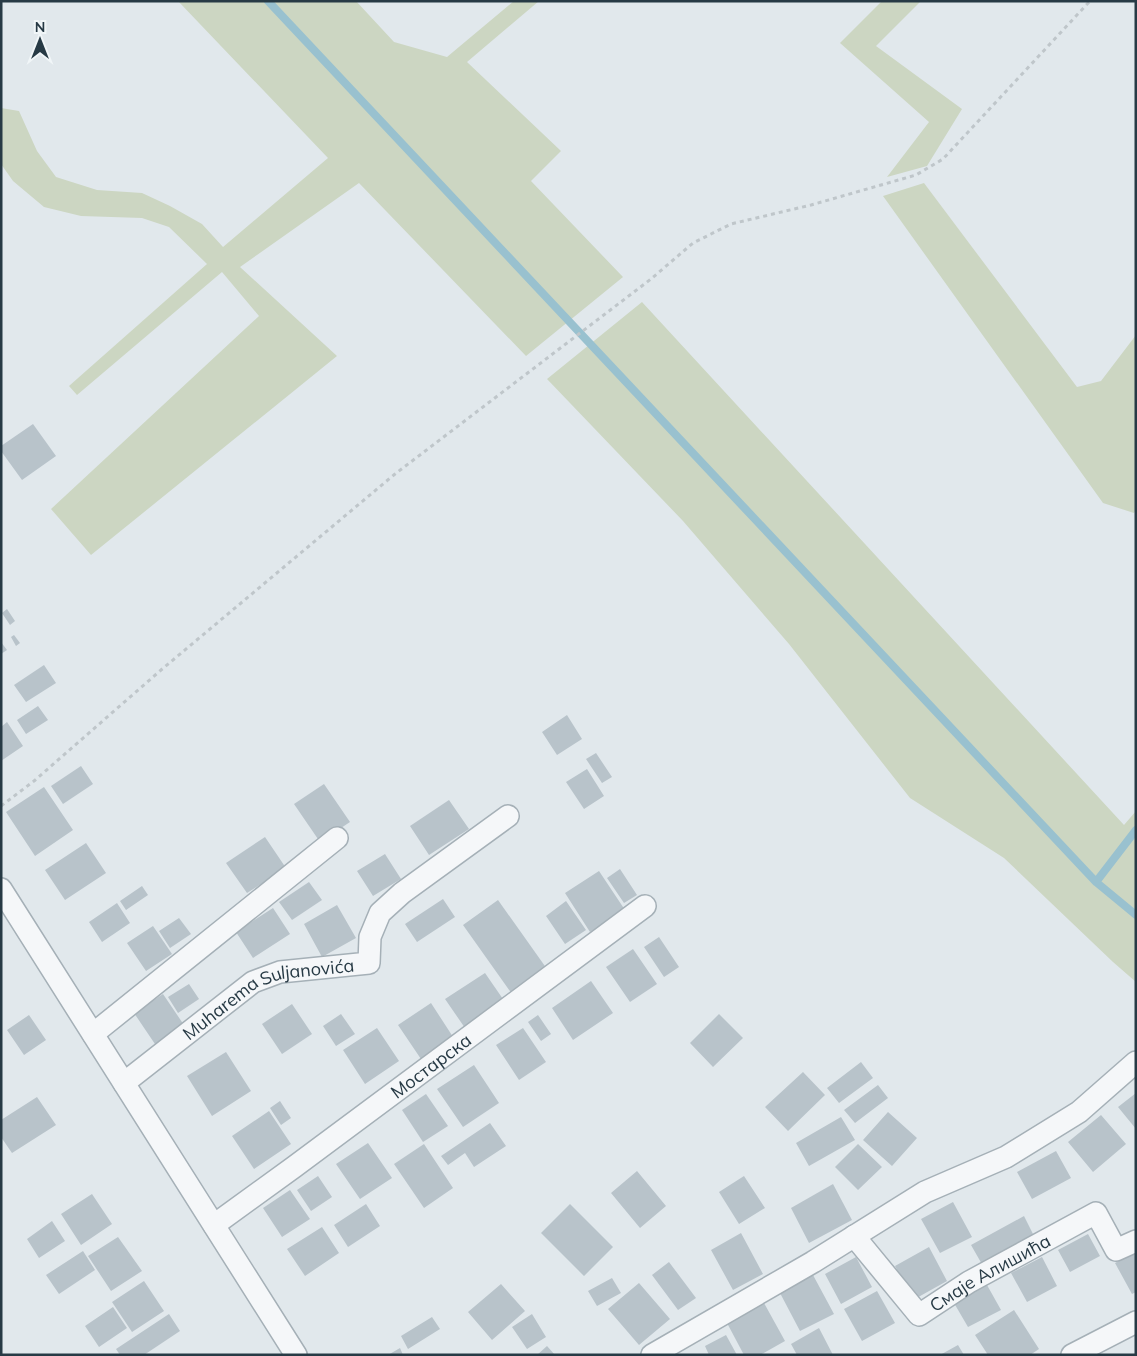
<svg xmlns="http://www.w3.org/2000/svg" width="1137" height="1356" font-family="Mulish,sans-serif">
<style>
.green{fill:#ccd6c2}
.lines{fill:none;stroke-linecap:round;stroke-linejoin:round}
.stream{stroke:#99c1cf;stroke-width:8}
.building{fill:#b8c3ca}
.minor-casing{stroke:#a5b0b7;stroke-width:24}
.path{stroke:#bfc6ca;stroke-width:3;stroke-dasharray:4 4;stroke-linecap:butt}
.minor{stroke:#f5f7f9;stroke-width:21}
.labels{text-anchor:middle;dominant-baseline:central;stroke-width:5;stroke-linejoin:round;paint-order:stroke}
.street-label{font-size:18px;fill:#273a45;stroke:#f1f6f8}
</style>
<rect width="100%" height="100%" fill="#e1e8ec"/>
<path class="green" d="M178,1H356L394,42L447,57L514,1H539L467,62L561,151L531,181L623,277L526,356L359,183L240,267L337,356L91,555L51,509L259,316L222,272L77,395L69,386L207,264L169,227L142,218L81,216L44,207L13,181L1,164V108L19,111L37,151L56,177L97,190L142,193L170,206L202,224L223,247L328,158Z
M882,1H921L876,46L962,109L927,166L887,177L929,122L840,43Z
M924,183L1077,387L1101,381L1136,335V510L1134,513L1103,503L883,196Z
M642,302L1124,825L1136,811V982L1113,962L1004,858L910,798L789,644L683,521L547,379Z"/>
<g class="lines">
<path class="stream" d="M268,1L1096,882L1136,915
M1096,882L1136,830"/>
</g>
<path class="building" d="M33,424L56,456L22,480L1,451V446Z
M7,609L15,621L10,625L2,613Z
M14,635L20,643L16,646L11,637Z
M1,642L7,650L1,654Z
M44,665L56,683L26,702L14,685Z
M38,706L48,720L26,734L17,720Z
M567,715L582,739L557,755L542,732Z
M7,722L23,746L1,761V727Z
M596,753L612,777L602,783L586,759Z
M81,766L93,784L63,804L51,786Z
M587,769L604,796L584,809L566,782Z
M324,784L350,822L320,842L294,804Z
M44,787L73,830L35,856L6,812Z
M449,800L469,829L429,855L410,826Z
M265,837L286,868L247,893L226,863Z
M86,843L106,873L65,900L45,870Z
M385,854L401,879L373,896L357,871Z
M620,869L637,895L624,903L607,878Z
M599,871L625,910L590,932L565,893Z
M309,882L322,900L292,920L279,902Z
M142,886L148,895L126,910L120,901Z
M443,899L455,917L417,942L405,924Z
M498,900L547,969L512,994L463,925Z
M566,901L586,930L565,944L546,916Z
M117,903L130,923L102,942L89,922Z
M337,905L356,938L322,957L304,924Z
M273,908L290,934L253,958L236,932Z
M179,918L191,934L170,948L159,931Z
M153,926L172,954L146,971L127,943Z
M659,937L679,967L664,977L644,947Z
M633,949L657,984L630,1002L606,967Z
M485,973L505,1002L465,1028L445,999Z
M591,981L613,1013L573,1040L552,1008Z
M189,984L199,999L178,1013L168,997Z
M163,994L186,1028L157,1047L134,1013Z
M431,1003L455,1040L423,1062L398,1025Z
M292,1004L312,1034L282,1054L262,1024Z
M341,1014L355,1034L336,1046L323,1026Z
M719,1014L743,1038L713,1067L690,1043Z
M29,1015L46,1040L24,1055L7,1030Z
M538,1015L551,1034L541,1041L528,1022Z
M377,1028L399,1061L365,1084L343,1050Z
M523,1028L546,1062L519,1080L496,1045Z
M226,1052L251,1091L212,1116L187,1076Z
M861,1062L873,1078L839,1103L827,1088Z
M474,1065L499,1103L463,1127L437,1089Z
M803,1072L825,1095L788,1131L765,1107Z
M878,1085L888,1098L855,1123L844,1110Z
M1136,1093V1129L1118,1107Z
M426,1094L448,1126L423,1142L402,1110Z
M37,1097L56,1125L12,1153L1,1137V1120Z
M280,1101L291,1118L281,1125L270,1108Z
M269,1111L291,1144L254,1169L232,1136Z
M888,1112L917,1138L892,1166L863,1140Z
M1101,1115L1126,1144L1093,1172L1068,1142Z
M841,1117L855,1140L809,1166L796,1143Z
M490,1123L506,1146L474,1167L465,1153L448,1165L441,1156Z
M368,1143L392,1178L360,1199L336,1164Z
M424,1144L453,1188L424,1208L394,1164Z
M858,1144L882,1167L858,1190L835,1167Z
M1056,1151L1071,1178L1032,1199L1017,1172Z
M637,1171L666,1206L640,1228L611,1193Z
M318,1176L332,1197L311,1211L297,1190Z
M744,1176L765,1208L739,1224L719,1192Z
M833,1184L852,1220L809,1243L791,1208Z
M290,1190L310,1219L282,1237L263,1208Z
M92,1194L112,1224L81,1245L61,1214Z
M953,1202L972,1237L940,1253L921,1219Z
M366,1204L380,1226L348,1247L334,1225Z
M570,1204L613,1247L584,1276L541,1233Z
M1024,1216L1035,1238L983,1266L971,1245Z
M52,1221L65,1241L39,1258L27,1239Z
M322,1227L339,1253L305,1276L287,1249Z
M741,1233L763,1274L733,1290L711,1250Z
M1088,1234L1100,1256L1070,1272L1058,1250Z
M118,1237L142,1271L111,1291L88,1256Z
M929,1247L947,1281L913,1300L895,1266Z
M83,1251L95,1270L59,1294L46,1275Z
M1136,1252V1292L1132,1294L1115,1263Z
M856,1257L872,1287L841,1304L825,1274Z
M1042,1257L1057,1286L1027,1302L1011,1273Z
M669,1262L696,1298L678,1310L652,1275Z
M813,1275L834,1314L800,1331L780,1293Z
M612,1278L621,1293L597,1306L588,1291Z
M144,1281L164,1311L132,1332L112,1302Z
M639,1283L670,1319L639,1345L608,1309Z
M501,1284L525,1311L492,1340L468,1312Z
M987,1285L1001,1310L968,1327L954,1303Z
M877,1291L895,1323L862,1341L844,1309Z
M764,1303L785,1341L760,1355H744L727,1323Z
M113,1307L127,1328L99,1347L85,1326Z
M1014,1310L1039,1349L1030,1355H988L975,1335Z
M169,1314L180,1331L144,1355H120L116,1349Z
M532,1314L546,1337L527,1349L512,1327Z
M432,1317L440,1329L408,1349L401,1336Z
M819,1328L833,1355H797L791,1344Z
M726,1335L737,1355H709L705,1346Z
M958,1345L964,1355H940Z
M547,1346L555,1355H537Z
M400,1348L403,1355H388Z"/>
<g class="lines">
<defs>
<g id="minor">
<path d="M1,889L296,1355"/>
<path d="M93,1034L337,838"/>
<path id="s1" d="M124,1083L253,982L280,972L369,963L370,937L380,913L402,893L508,816"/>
<path id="s2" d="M214,1225L294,1167L645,906"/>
<path id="s3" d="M854,1236L919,1315L969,1282L1096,1213L1116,1250L1136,1241"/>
<path d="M652,1355L813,1262L925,1192L1006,1157L1079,1112L1136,1062"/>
<path d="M1072,1355L1136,1322"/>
</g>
</defs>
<use href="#minor" class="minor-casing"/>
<path class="path" d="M1,806L34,781L161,670L395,474L651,279L693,243L731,224L811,205L916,175L943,159L1090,1"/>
<use href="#minor" class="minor"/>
</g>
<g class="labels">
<g class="street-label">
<text stroke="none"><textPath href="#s1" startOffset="172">Muharema Suljanovića</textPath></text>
<text stroke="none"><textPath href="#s2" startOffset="269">Мостарска</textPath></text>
<text stroke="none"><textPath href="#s3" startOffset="185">Смаје Алишића</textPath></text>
</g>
</g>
<rect width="1137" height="1356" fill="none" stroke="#273a45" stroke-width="5"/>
<g transform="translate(40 40)" stroke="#f1f6f8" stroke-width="4" paint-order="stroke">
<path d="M0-4L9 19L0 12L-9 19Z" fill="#273a45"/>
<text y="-8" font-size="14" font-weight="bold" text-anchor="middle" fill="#273a45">N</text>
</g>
</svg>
